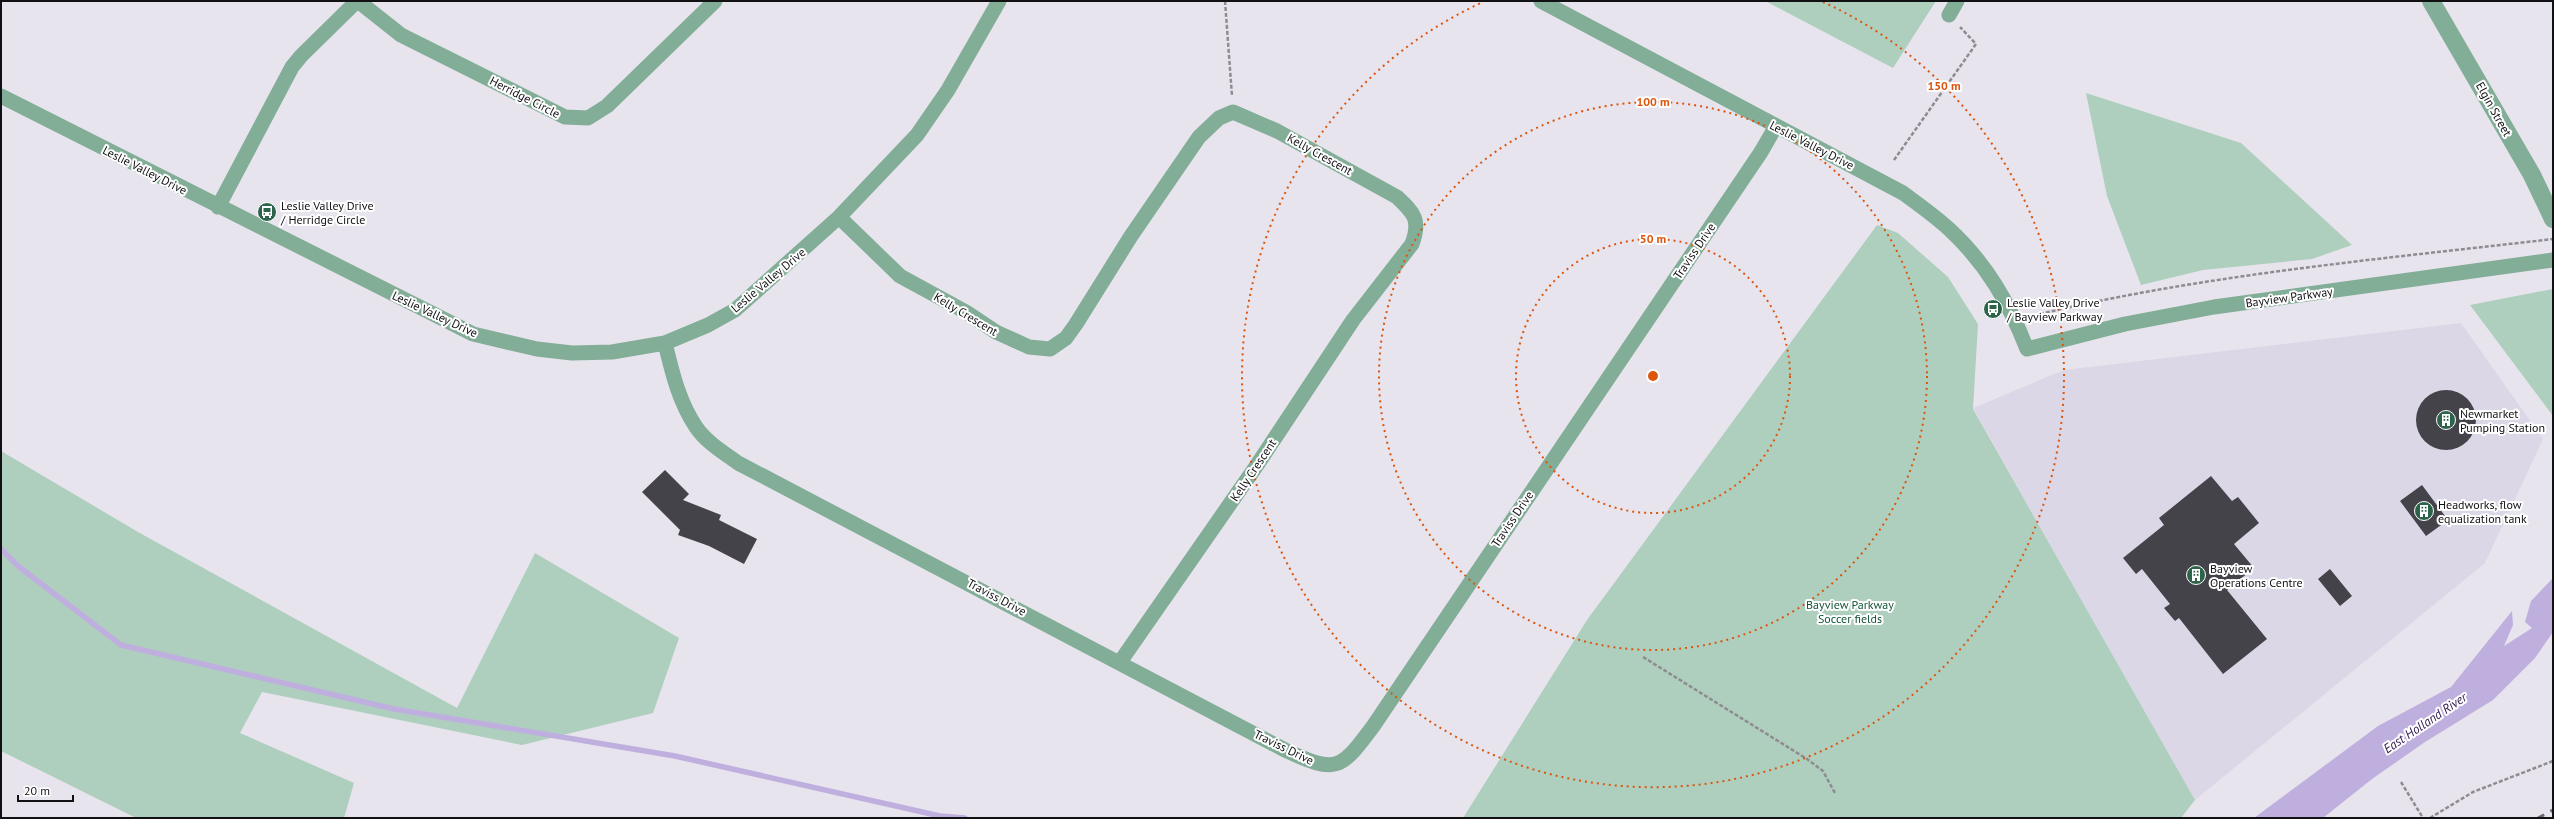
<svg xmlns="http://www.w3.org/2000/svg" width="2554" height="819" font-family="'PT Sans',sans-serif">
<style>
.built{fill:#dcd7e7}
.green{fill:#afcfbe}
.water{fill:#bfafde}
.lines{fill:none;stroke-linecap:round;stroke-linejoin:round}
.stream{stroke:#bfafde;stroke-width:5.5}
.building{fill:#45434a}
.path{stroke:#8e8c92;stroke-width:2.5;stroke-dasharray:4 2;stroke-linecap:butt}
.minor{stroke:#82ad97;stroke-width:15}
.tertiary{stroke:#82ad97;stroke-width:18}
.rail{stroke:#6b696e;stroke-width:3;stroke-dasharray:7 7;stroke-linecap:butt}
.ring{fill:none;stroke:#dd550c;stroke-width:2;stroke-dasharray:2 4}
.labels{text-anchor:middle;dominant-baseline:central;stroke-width:4;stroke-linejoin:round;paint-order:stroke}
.street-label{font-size:12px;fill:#111013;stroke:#fff}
.poi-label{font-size:12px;fill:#111013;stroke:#fff;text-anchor:start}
.park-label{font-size:12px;fill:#13543a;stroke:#fff}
.water-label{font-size:13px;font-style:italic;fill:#321a52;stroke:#fff}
.centre{fill:#dd550c;stroke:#fff;stroke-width:2}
.ring-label{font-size:12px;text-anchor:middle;font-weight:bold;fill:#dd550c;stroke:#fff;stroke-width:4;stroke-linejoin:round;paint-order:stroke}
</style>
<rect width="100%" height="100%" fill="#e7e4ed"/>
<path class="built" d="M2461,323L2543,439L2485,563L2195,800L1973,408L2064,370Z"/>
<path class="green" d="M1765,1H1936L1893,68Z
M2086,93L2241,143L2352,245L2312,259L2203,270L2141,285L2107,196Z
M1877,225L1898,233L1948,277L1978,324L1973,409L2195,800L2181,818H1463L1587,620Z
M2553,289V416L2470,305Z
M1,451L138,532L457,708L535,553L679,638L653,713L522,745L262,692L240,733L354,783L344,818H136L1,751Z"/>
<path class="water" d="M2553,578V632L2535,658L2493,700L2425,742L2372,779L2323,818H2254L2378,726L2451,687L2512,611L2513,625L2504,646L2532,628L2525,622L2531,601Z"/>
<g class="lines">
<path class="stream" d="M1,549L18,566L121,645L394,709L675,756L940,816L965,818"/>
</g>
<path class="building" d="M2416 420a30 30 0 1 1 60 0a30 30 0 1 1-60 0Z
M665,470L689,494L683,500L721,515L719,520L757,539L744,564L709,546L678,535L680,530L642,492Z
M2211,476L2232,501L2238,497L2259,523L2234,544L2254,568L2227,590L2267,639L2223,674L2179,618L2175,621L2164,608L2170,604L2142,569L2136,574L2123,558L2164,525L2159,518Z
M2422,485L2448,520L2426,536L2400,501Z
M2330,569L2352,596L2340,606L2318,579Z"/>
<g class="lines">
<path class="path" d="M1225,1L1232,96
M1894,160L1976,44L1960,27
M2040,314C2208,274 2382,259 2553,239
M1643,657L1807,759L1823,771L1835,793
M2401,782L2423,818
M2430,818L2473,792L2553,761"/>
<path class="minor" d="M358,1L401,35L565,117L588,118L607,106L715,1
M1541,1L1903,193C1918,204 1935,216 1949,229C1986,263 2009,303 2027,349L2125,324L2214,307L2553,260
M1949,15L1957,1
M1,96L473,334L537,349L572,353L612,352L665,343L708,325L735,310L839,217L917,135L948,90L999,1
M218,207L292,67L301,56L357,1
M839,217L900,276L966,312L996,332L1029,347L1050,349L1066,338L1076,324L1131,236L1199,137L1219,118L1233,112L1277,131L1397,197C1414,213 1421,220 1412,244L1353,320L1257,465L1120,662
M665,343C672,372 679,402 696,427C706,442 724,453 738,463L1285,750C1338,775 1341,769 1374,725L1761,152L1776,126"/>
<path class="tertiary" d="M2431,1L2532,175L2553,219"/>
<path class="rail" d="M2538,818L2553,810"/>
</g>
<g class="ring">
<circle cx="1653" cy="376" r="137"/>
<circle cx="1653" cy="376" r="274"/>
<path d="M1823 2A411 411 0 1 1 1483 2"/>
</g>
<defs>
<symbol id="bus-disc" viewBox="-11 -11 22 22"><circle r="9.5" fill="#2c634a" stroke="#fff"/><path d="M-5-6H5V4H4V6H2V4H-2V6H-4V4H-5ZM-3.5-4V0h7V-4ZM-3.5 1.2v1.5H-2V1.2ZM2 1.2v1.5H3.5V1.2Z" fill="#fff"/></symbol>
<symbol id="building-disc" viewBox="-11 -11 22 22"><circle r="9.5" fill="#2c634a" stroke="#fff"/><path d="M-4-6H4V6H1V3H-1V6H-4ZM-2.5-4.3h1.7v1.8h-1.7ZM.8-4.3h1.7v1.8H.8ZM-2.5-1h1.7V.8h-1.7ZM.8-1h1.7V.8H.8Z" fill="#fff"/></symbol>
</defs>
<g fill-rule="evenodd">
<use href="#bus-disc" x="256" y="201" width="22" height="22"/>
<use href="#bus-disc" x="1982" y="298" width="22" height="22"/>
<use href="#building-disc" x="2435" y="409" width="22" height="22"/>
<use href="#building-disc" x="2413" y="500" width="22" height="22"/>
<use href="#building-disc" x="2185" y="564" width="22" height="22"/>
</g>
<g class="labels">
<g class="street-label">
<text transform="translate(525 97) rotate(27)">Herridge Circle</text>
<text transform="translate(2494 109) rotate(61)">Elgin Street</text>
<text transform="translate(1812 145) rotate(27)">Leslie Valley Drive</text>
<text transform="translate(1320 154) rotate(29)">Kelly Crescent</text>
<text transform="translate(145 170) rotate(27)">Leslie Valley Drive</text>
<text transform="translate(1694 251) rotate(-56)">Traviss Drive</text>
<text transform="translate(768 280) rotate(-40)">Leslie Valley Drive</text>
<text transform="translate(2289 297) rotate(-8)">Bayview Parkway</text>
<text transform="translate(435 314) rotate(25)">Leslie Valley Drive</text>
<text transform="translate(966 314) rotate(31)">Kelly Crescent</text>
<text transform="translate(1253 470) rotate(-56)">Kelly Crescent</text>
<text transform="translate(1512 519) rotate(-56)">Traviss Drive</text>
<text transform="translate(997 597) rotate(28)">Traviss Drive</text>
<text transform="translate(1284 747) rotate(26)">Traviss Drive</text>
</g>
<g class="poi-label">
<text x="281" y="205">Leslie Valley Drive<tspan x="281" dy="14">/ Herridge Circle</tspan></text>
<text x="2007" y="302">Leslie Valley Drive<tspan x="2007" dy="14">/ Bayview Parkway</tspan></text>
<text x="2460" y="413">Newmarket<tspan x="2460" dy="14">Pumping Station</tspan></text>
<text x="2438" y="504">Headworks, flow<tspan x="2438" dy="14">equalization tank</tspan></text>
<text x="2210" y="568">Bayview<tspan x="2210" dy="14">Operations Centre</tspan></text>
</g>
<g class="park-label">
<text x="1850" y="604">Bayview Parkway<tspan x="1850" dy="14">Soccer fields</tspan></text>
</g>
<g class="water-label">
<text transform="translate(2425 723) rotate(-34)">East Holland River</text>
</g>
</g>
<circle cx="1653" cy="376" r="6" class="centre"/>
<g class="ring-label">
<text x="1944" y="90">150 m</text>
<text x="1653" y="106">100 m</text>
<text x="1653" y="243">50 m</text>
</g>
<rect width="2554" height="819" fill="none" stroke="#111013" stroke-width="4"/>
<path d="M18 795v6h55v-6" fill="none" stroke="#111013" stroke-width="2"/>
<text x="24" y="795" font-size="12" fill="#111013" stroke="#ffffff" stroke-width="3" paint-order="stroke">20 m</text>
</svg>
